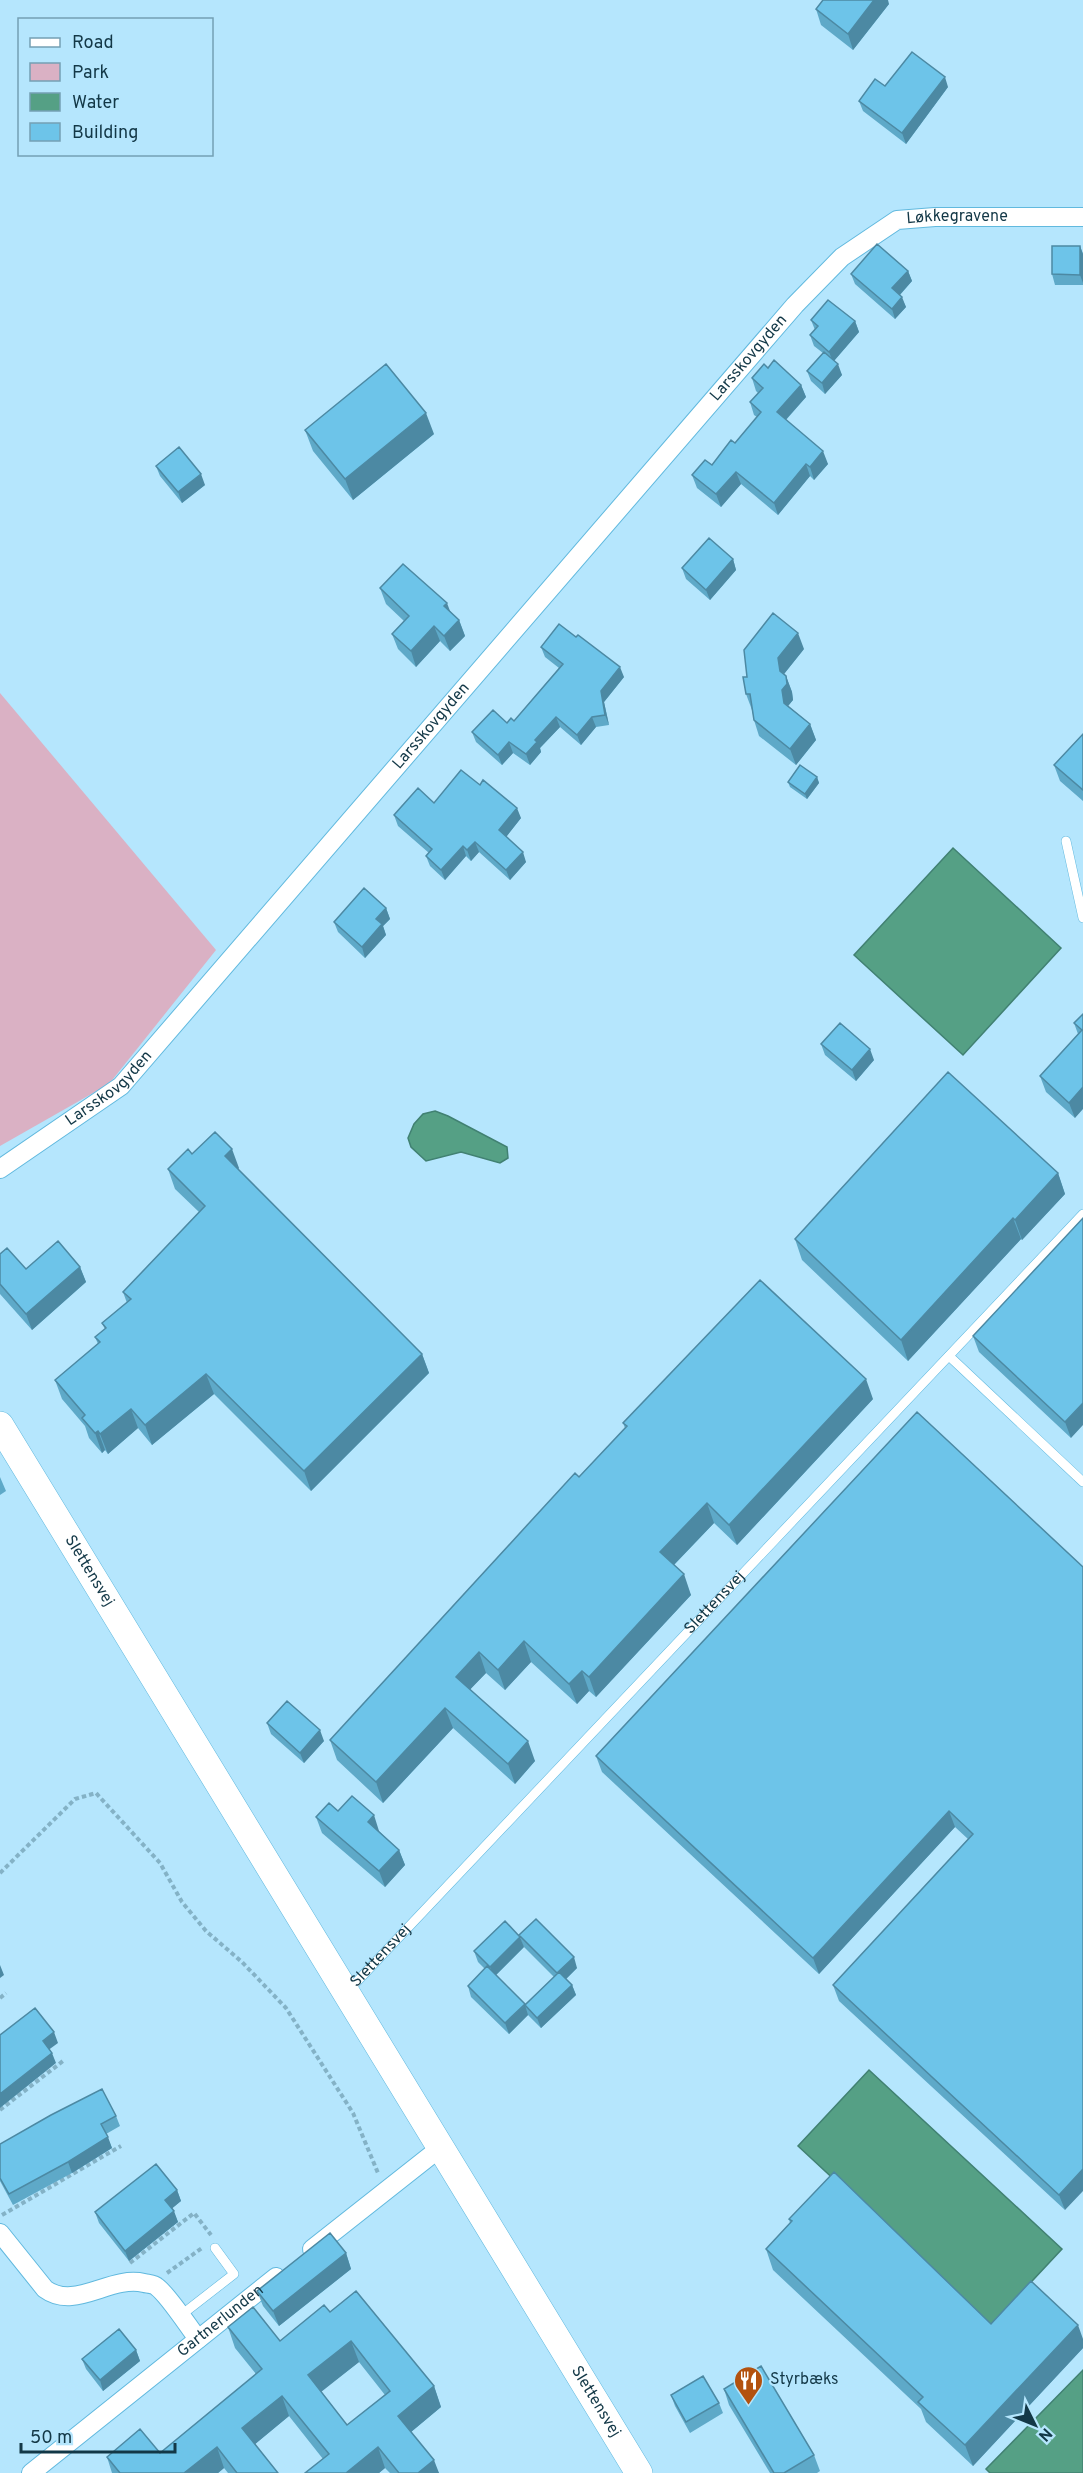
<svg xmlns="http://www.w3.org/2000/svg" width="1083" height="2473" font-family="Overpass,sans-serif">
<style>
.green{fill:#dab1c4}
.water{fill:#55a085;stroke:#418172;stroke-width:1.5}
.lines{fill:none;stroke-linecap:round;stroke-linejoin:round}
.lane-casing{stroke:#61b9de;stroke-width:10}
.street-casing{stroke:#61b9de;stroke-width:20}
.secondary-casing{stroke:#61b9de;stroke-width:28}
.path{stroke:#84b2c6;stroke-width:4;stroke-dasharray:4.5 3;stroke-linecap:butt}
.lane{stroke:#fff;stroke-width:9}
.street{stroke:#fff;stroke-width:18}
.secondary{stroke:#fff;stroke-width:27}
.wall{fill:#5ea9c8;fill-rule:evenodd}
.shaded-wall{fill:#4c89a3}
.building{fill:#6dc4e9;stroke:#4c89a3;stroke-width:1.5;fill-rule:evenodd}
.labels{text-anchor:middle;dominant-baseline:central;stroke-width:4.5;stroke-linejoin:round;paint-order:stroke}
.street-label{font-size:16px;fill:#133847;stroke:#b5e6fd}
.poi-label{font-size:16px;fill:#133847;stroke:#b5e6fd;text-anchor:start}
</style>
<rect width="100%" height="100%" fill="#b5e6fd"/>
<path class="green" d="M0,693L216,950L109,1084L0,1146Z"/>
<path class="water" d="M953,848L1061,948L963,1055L854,955Z
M435,1111L448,1116L507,1147L508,1158L500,1163L461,1152L426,1161L411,1147L408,1138L414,1124L423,1114Z
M869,2070L1062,2249L991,2325L798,2146Z
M1083,2370V2473H990L986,2469Z"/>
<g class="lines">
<defs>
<g id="lane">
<path d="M1066,841L1083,918"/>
<path d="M949,1356L1083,1482"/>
<path id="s1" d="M348,1991L1083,1214"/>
<path d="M180,2316L234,2274L215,2248"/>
</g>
<g id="street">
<path id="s2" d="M0,1169L121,1086L795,305L842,257L897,220L935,217H1083"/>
<path d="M0,2233L45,2289C75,2311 110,2275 144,2283C148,2284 154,2284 157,2287C168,2295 188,2326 198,2339"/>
<path d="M312,2249L440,2148"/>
<path id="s3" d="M31,2473L276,2277"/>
</g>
<g id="secondary">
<path id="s4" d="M0,1425L639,2473"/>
</g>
</defs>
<use href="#lane" class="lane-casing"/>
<use href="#street" class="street-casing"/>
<use href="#secondary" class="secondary-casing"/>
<path class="path" d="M0,1873L75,1799L96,1793L160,1863L182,1902L206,1931L242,1962L286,2008L353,2113L378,2173
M0,1998L6,1993
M0,2110L63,2061
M2,2215L121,2146
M130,2263L194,2213L211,2235
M167,2273L202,2248"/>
<use href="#lane" class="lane"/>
<use href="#street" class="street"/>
<use href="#secondary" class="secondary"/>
</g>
<path class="wall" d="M889,4L853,50L821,25L816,9Z
M948,87L906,144L863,111L859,101Z
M1080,246L1083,254V285H1055L1052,274Z
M908,271L912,281L900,295L906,307L895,319L855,284L851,274Z
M811,320L855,321L859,332L834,361L842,375L825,394L811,381L807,371L823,353L814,346L810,335L815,330Z
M768,368L801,385L806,397L786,420L828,464L814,480L810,476L778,515L741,484L721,507L697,488L692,475L712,465L735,443L757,417L754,415L750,402L758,393L756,391L752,378Z
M305,430L434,434L353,500L313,451Z
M156,466L205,485L182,503L160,476Z
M733,559L736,570L710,600L686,579L682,568Z
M380,588L450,611L459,620L465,636L450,651L440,641L416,667L398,649L392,634L404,621L386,604Z
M541,647L624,677L604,702L609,725L596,727L581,745L560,727L540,748L541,752L530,765L513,753L502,765L476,742L472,732L514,721L559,668L545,657Z
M804,649L784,674L786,676L792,692L793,700L788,706L810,724L816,740L796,765L759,736L754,720L752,710L746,694L747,677Z
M1083,734V801L1060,781L1054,765Z
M817,777L819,783L807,799L790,787L788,782Z
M434,803L521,818L506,837L526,862L510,880L479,852L471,861L466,856L445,880L430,866L426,856L429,853L398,826L394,815Z
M386,908L390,919L383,926L386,935L365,958L338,932L334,922Z
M1083,1014L1075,1118L1046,1092L1040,1076L1078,1034L1074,1023Z
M821,1044L874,1060L856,1081L825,1055Z
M192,1154L239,1168L238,1169L422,1354L429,1373L311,1491L214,1394L152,1445L138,1428L108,1454L105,1450L102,1453L89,1438L85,1426L62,1399L55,1380L98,1344L95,1337L105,1329L102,1323L127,1303L123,1292L199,1212L175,1189L168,1169Z
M1058,1173L1065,1194L1022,1240L1021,1239L908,1361L802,1260L795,1239Z
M1083,1218L1071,1438L979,1352L973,1336Z
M0,1254L26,1269L80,1267L86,1282L32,1330L0,1294Z
M873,1399L737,1545L714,1523L674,1565L691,1595L596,1697L589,1691L577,1704L531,1662L505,1690L486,1673L470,1689L535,1761L515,1784L453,1728L383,1803L337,1760L330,1740L625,1428L623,1423Z
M917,1412L1065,2210L839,2001L833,1985L968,1839L955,1827L819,1974L602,1772L596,1756Z
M0,1477L6,1491L0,1495Z
M267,1723L324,1741L304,1763L271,1734Z
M338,1811L379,1831L399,1850L405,1865L385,1887L322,1833L316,1817Z
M519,1935L577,1968L566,1979L572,1985L576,1995L541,2028L528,2015L509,2034L471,1997L468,1986L485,1969L478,1962L474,1951L524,1947L496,1975L525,2004L554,1977L523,1946Z
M116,2116L120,2126L106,2134L112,2148L72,2173L13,2205L0,2181V2144Z
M177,2190L181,2201L172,2208L178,2222L129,2261L99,2223L95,2212Z
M789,2219L991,2324L1083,2339V2348L973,2466L926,2422L921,2409L773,2270L766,2249L790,2223Z
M346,2253L351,2269L279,2326L263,2306L257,2291Z
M330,2312L434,2386L441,2407L411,2432L439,2473H390L385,2468L379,2473H305L323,2459L289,2416L255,2444L278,2473H228L224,2468L218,2473H112L107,2457L160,2453L256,2374L235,2348L228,2327L280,2341ZM359,2362L385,2395L347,2425L321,2391Z
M136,2350L140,2361L103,2391L86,2369L82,2359Z
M724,2389L814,2455L820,2471L817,2473H770L729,2405Z
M671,2395L719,2403L723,2413L690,2433L675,2406Z"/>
<path class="shaded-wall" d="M874,0H888L889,4L853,50L848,34Z
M945,77L948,87L906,144L902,133Z
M1080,246L1083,254V283L1080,275Z
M908,271L912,281L896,299L892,288Z
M902,297L906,307L895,319L892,309Z
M855,321L859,332L833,362L829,352Z
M838,364L842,375L825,394L822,383Z
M801,385L806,397L781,425L777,412Z
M426,413L434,434L353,500L345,479Z
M823,451L828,464L814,480L810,467Z
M806,464L810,476L778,515L774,503Z
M736,472L741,484L721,507L716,494Z
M201,474L205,485L182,503L178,492Z
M733,559L736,570L710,600L706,590Z
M447,603L453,619L444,606Z
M459,620L465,636L450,651L444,636Z
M434,626L440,641L416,667L411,651Z
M798,633L804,649L784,674L786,676L792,692L793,700L788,706L784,703L778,658Z
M620,667L624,677L604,702L609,725L605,715L601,691Z
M556,717L560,727L540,748L541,752L530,765L526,754L535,740Z
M592,717L596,727L581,745L577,735Z
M810,724L816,740L796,765L790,749Z
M509,742L513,753L502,765L498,755Z
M817,777L819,783L807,799L805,794Z
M517,808L521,818L503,841L499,830Z
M475,842L479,852L471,861L467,850Z
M463,846L466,856L445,880L441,870Z
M523,852L526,862L510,880L506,870Z
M386,908L390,919L383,926L386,935L365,958L362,947L376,919Z
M870,1049L874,1060L856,1081L852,1070Z
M1083,1087V1109L1075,1118L1069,1103Z
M232,1149L239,1168L232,1176L225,1156Z
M1058,1173L1065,1194L1022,1240L1015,1220Z
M1013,1218L1021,1239L908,1361L901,1340Z
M80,1267L86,1282L32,1330L26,1314Z
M422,1354L429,1373L311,1491L304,1471Z
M206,1374L214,1394L152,1445L145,1425Z
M866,1379L873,1399L737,1545L729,1525Z
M1083,1403V1425L1071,1438L1065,1422Z
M131,1409L138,1428L108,1454L100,1434Z
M98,1431L105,1450L102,1453L95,1433Z
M707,1503L714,1523L667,1572L660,1552Z
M684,1574L691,1595L596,1697L589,1677Z
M524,1641L531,1662L505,1690L498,1670Z
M479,1652L486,1673L463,1697L456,1677Z
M582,1671L589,1691L577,1704L569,1684Z
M445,1708L453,1728L383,1803L376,1782Z
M320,1730L324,1741L304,1763L300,1753Z
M528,1741L535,1761L515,1784L508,1764Z
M949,1811L955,1827L819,1974L813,1958Z
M374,1815L379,1831L374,1837L368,1822Z
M399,1850L405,1865L385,1887L379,1871Z
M520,1937L524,1947L494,1977L490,1967Z
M574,1957L577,1968L561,1984L557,1973Z
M0,1965L4,1975L0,1978Z
M572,1985L576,1995L541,2028L537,2018Z
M525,2005L528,2015L509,2034L505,2023Z
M54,2032L58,2043L47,2051L43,2041Z
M52,2053L56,2063L0,2108V2094Z
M108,2137L112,2148L72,2173L68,2162Z
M1083,2169V2191L1065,2210L1059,2195Z
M177,2190L181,2201L169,2211L165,2200Z
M174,2211L178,2222L129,2261L125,2251Z
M346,2253L351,2269L279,2326L273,2311Z
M1078,2325L1083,2339V2348L973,2466L965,2445Z
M351,2341L359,2362L316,2396L308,2375Z
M136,2350L140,2361L103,2391L100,2380Z
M434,2386L441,2407L405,2437L398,2416Z
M282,2396L289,2416L249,2449L242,2428Z
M217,2447L224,2468L218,2473H184Z
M378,2447L385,2468L379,2473H346Z
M434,2460L439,2473H418Z"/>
<path class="building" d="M823,0H874L848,34L816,9Z
M912,52L945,77L902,133L859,101L875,79L885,86Z
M877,244L908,271L892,288L902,297L892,309L851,274Z
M1052,246H1080V275L1052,274Z
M828,300L855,321L829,352L810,335L818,326L811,320Z
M824,352L838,364L822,383L807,371Z
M774,360L801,385L777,412L823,451L810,467L806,464L774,503L736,472L716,494L692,475L705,460L712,465L731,440L735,443L761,412L750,402L763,388L752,378L764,364L768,368Z
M386,364L426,413L345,479L305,430Z
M179,447L201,474L178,492L156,466Z
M709,538L733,559L706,590L682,568Z
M403,564L447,603L444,606L459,620L444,636L434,626L411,651L392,634L409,616L380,588Z
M773,613L798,633L778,658L780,671L786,676L787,684L782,690L784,703L810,724L790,749L754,720L750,694H746L743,677H747L744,650Z
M559,624L576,637L578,635L620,667L601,691L605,715L592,717L577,735L556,717L535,740L537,742L526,754L509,742L498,755L472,732L493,710L507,723L511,718L514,721L563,664L541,647Z
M1083,734V790L1054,765Z
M800,765L817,777L805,794L788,782Z
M461,770L480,785L483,780L517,808L499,830L523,852L506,870L475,842L467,850L463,846L441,870L426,856L432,849L394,815L418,788L434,803Z
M364,888L386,908L376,919L382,924L362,947L334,922Z
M1083,1014V1087L1069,1103L1040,1076L1082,1030L1074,1023Z
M840,1023L870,1049L852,1070L821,1044Z
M948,1072L1058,1173L1015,1220L1013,1218L901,1340L795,1239Z
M215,1132L232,1149L225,1156L422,1354L304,1471L206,1374L145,1425L131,1409L100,1434L98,1431L95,1433L82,1418L85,1415L55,1380L100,1342L95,1337L106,1328L102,1323L131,1299L123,1292L205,1206L168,1169L188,1149L192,1154Z
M1083,1218V1403L1065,1422L973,1336Z
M58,1241L80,1267L26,1314L0,1284V1254L7,1248L26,1269Z
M760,1280L866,1379L729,1525L707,1503L660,1552L684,1574L589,1677L582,1671L569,1684L524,1641L498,1670L479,1652L456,1677L528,1741L508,1764L445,1708L376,1782L330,1740L575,1473L579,1477L627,1426L623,1423Z
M917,1412L1083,1567V2169L1059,2195L833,1985L973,1834L949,1811L813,1958L596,1756Z
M287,1701L320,1730L300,1753L267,1723Z
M352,1796L374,1815L368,1822L399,1850L379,1871L316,1817L329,1803L338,1811Z
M536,1919L574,1957L557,1973L519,1935Z
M505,1921L520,1937L490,1967L474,1951Z
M487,1966L525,2004L505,2023L468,1986Z
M559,1972L572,1985L537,2018L525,2005Z
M35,2008L54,2032L43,2041L52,2053L0,2094V2035Z
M102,2089L116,2116L101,2124L108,2137L68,2162L9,2194L0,2178V2144L51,2115Z
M156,2164L177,2190L165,2200L174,2211L125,2251L95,2212Z
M834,2172L991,2324L1031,2281L1078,2325L965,2445L918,2402L923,2397L766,2249L792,2221L789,2219Z
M330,2233L346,2253L273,2311L257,2291Z
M356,2291L434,2386L398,2416L434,2460L418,2473H399L378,2447L346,2473H305L329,2454L282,2396L242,2428L278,2473H237L217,2447L184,2473H120L107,2457L140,2429L160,2453L262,2369L228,2327L253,2307L280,2341L324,2305L330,2312ZM351,2341L390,2391L347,2425L308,2375Z
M119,2329L136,2350L100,2380L82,2359Z
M761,2366L814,2455L784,2473H774L724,2389Z
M703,2376L719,2403L686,2422L671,2395Z"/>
<defs>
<symbol id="restaurant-pin" viewBox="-11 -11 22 30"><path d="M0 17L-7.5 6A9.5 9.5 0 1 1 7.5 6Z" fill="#b3520f" stroke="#b5e6fd"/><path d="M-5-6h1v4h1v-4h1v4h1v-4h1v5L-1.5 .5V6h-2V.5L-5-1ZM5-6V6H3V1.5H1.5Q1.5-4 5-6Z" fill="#fff"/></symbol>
</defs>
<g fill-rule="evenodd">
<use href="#restaurant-pin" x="732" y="2364" width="33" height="45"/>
</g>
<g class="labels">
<g class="street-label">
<text stroke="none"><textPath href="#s2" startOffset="1372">Løkkegravene</textPath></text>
<text stroke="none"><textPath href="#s2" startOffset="1108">Larsskovgyden</textPath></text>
<text stroke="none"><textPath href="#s2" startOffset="622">Larsskovgyden</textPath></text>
<text stroke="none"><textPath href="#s2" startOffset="136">Larsskovgyden</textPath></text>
<text stroke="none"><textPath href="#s4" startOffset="171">Slettensvej</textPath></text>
<text stroke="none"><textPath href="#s1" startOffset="534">Slettensvej</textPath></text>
<text stroke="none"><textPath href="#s1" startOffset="48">Slettensvej</textPath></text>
<text stroke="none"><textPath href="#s3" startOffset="243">Gartnerlunden</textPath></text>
<text stroke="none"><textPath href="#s4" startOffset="1144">Slettensvej</textPath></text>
</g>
<g class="poi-label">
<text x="770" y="2380">Styrbæks</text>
</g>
</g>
<rect x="18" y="18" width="195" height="138" fill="#b5e6fd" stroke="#74a0b4" stroke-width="1.5"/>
<rect x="30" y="38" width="30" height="9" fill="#ffffff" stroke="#74a0b4" stroke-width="1.5"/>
<text x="72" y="48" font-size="18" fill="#133847">Road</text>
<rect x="30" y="63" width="30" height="18" fill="#dab1c4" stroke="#74a0b4" stroke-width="1.5"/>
<text x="72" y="78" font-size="18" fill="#133847">Park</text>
<rect x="30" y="93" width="30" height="18" fill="#55a085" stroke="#74a0b4" stroke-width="1.5"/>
<text x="72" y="108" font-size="18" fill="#133847">Water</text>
<rect x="30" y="123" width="30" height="18" fill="#6dc4e9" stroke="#74a0b4" stroke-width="1.5"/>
<text x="72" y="138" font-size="18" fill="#133847">Building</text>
<g transform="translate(1035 2425) rotate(133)" stroke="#b5e6fd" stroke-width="4.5" paint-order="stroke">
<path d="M0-4.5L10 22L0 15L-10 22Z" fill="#133847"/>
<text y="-9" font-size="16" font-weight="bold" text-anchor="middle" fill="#133847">N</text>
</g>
<path d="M21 2443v9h154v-9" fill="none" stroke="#133847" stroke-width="3"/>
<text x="30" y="2443" font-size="18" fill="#133847" stroke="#b5e6fd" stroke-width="4.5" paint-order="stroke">50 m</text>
</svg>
